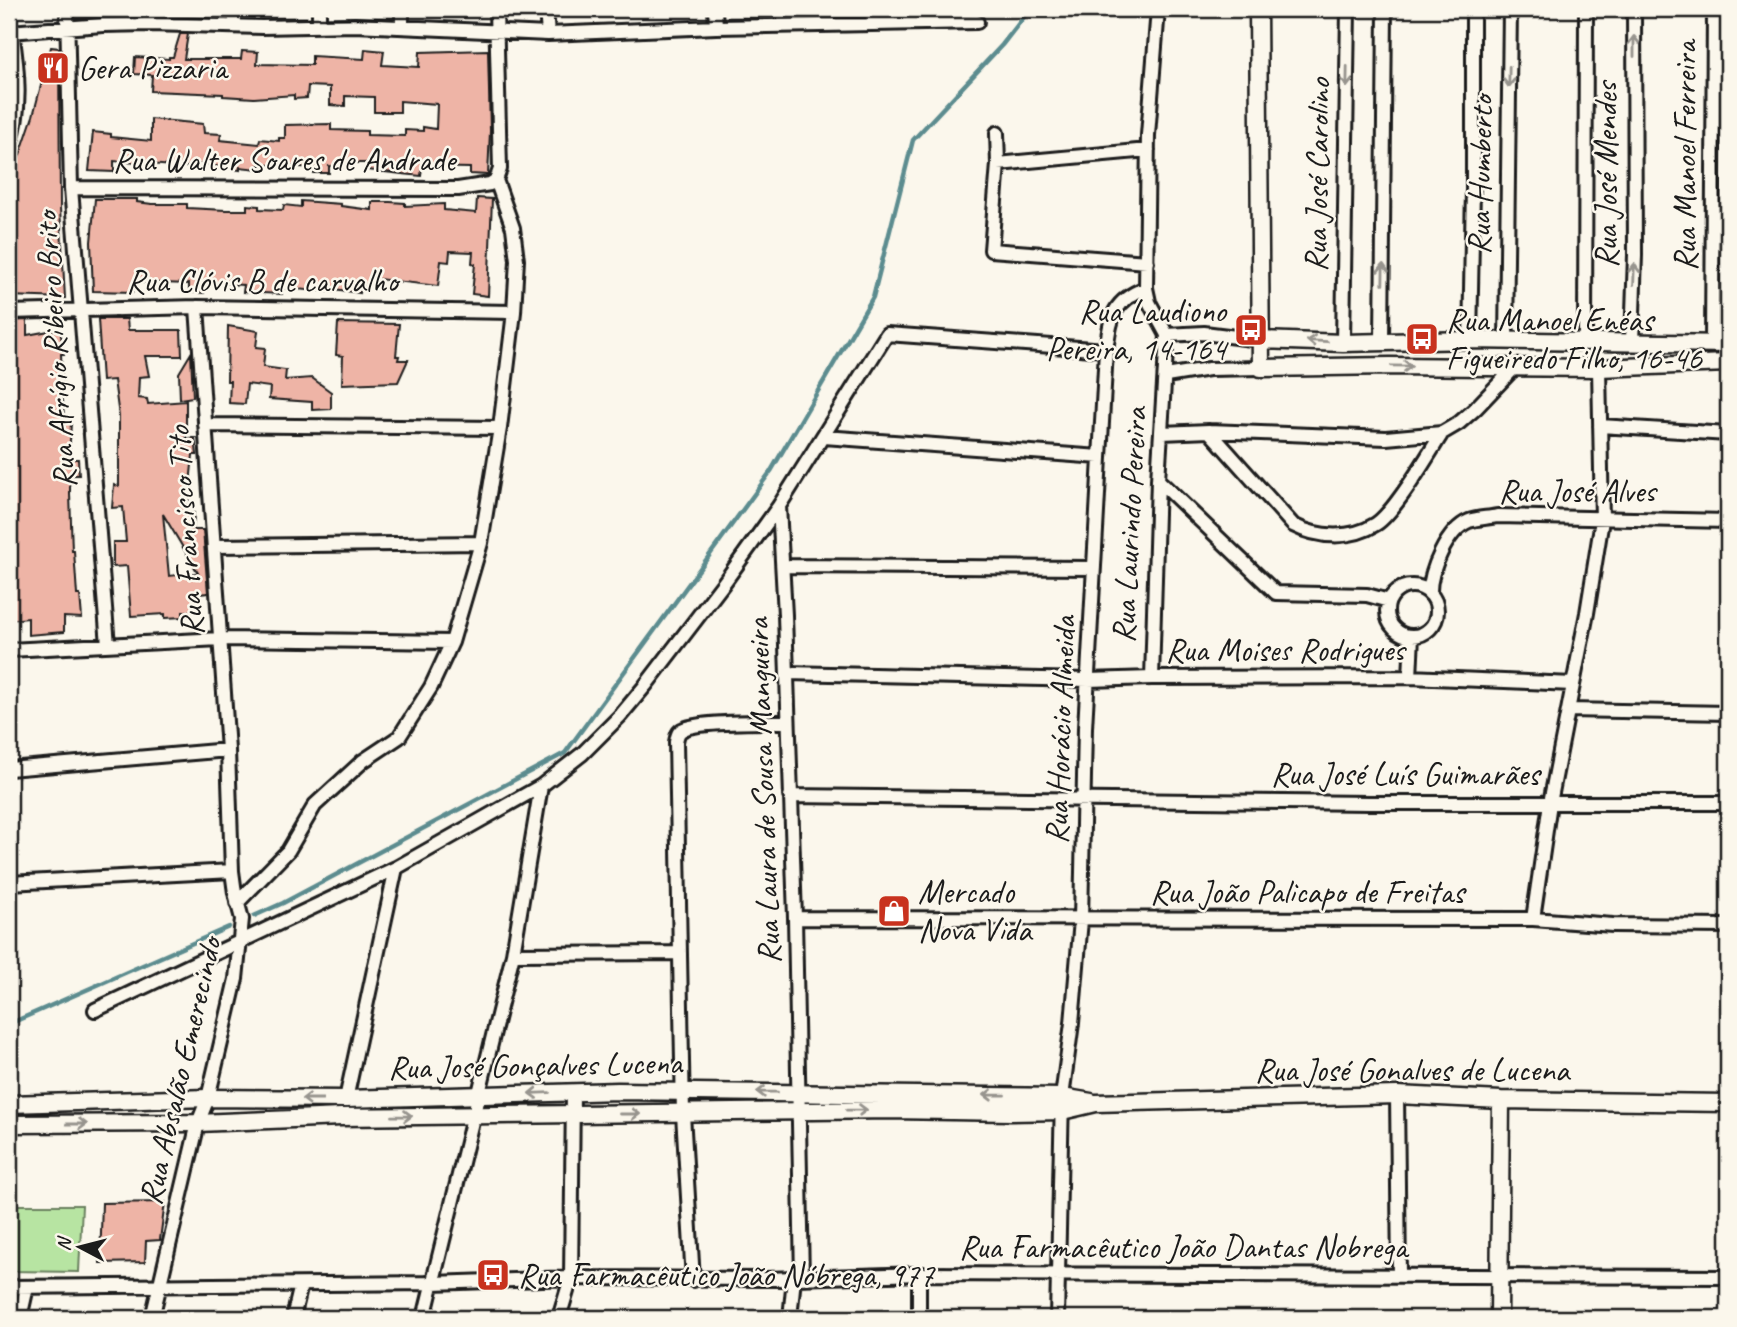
<svg xmlns="http://www.w3.org/2000/svg" width="1737" height="1327" font-family="Caveat,sans-serif">
<style>
.green{fill:#b7e4a2;stroke:#6a805f;stroke-width:2}
.lines{fill:none;stroke-linecap:round;stroke-linejoin:round}
.stream{stroke:#5c8c8f;stroke-width:4.5}
.building{fill:#eeb4a6;stroke:#1c1c1c;stroke-width:2;fill-rule:evenodd}
.minor-casing{stroke:#1c1c1c;stroke-width:18}
.tertiary-casing{stroke:#1c1c1c;stroke-width:21}
.minor{stroke:#fbf7ec;stroke-width:12}
.tertiary{stroke:#fbf7ec;stroke-width:16}
.oneway{stroke:#97948e}
.labels{text-anchor:middle;dominant-baseline:central;stroke-width:5;stroke-linejoin:round;paint-order:stroke}
.poi-label{font-size:33px;fill:#1c1c1c;stroke:#fbf7ec;text-anchor:start}
.street-label{font-size:33px;fill:#1c1c1c;stroke:#fbf7ec}
</style>
<rect width="100%" height="100%" fill="#fbf7ec"/>
<filter id="ink" filterUnits="userSpaceOnUse"><feTurbulence type="fractalNoise" baseFrequency=".0143" numOctaves="2"/><feDisplacementMap in="SourceGraphic" scale="14" xChannelSelector="R" yChannelSelector="G"/><feConvolveMatrix kernelMatrix="1 2 1 2 8 2 1 2 1" color-interpolation-filters="sRGB"/></filter>
<g filter="url(#ink)">
<path class="green" d="M9,1205H82L79,1272L9,1271Z"/>
<g class="lines">
<path class="stream" d="M254,916L283,903L565,753L771,471L873,297L913,140L1002,45L1030,9
M9,1024L229,927"/>
</g>
<path class="building" d="M180,34H188L184,59H241L242,51L258,52L257,64L312,65V56L364,59L365,49L384,51L382,65L419,67L420,52L488,50L490,131L488,175L470,174V168L422,167L421,176L402,174L368,170V163H343V167L329,166V173H314V168L272,165H258V169L240,167V170L203,164L185,167L114,161V172L89,171L93,132L111,134V137L151,141V119L203,124L204,133L221,134L220,140L259,144L260,139L279,141V138H285V125L331,124V130L367,131V135L405,136V130L423,131V127L436,129L437,104L400,101V112H374V97L345,96V106L330,105V87L308,86L307,98L294,99V95L254,98L223,96V94L151,91L152,75L134,74L135,57L169,59V57H173Z
M51,47L59,48L60,208L65,298L9,296V187L33,116Z
M477,198L492,199L488,296L472,294L475,264L472,263L473,252L450,251L449,262L441,261L438,286L370,278V285H361L360,293L334,289V292L282,288V294L243,292L244,285L205,283L204,293L189,292V284L134,282L133,292L93,291L91,242L95,199H137V202L152,204H187V208L226,210H247V205L259,206V209L283,210L284,205L301,207V201L341,204V206L372,210V202H390L405,203V206L444,204V210L476,213Z
M98,319H127L128,330H181L182,356H145L149,376L139,377L138,398L147,399L148,404L186,401V438H195L197,455H193L187,513H194L193,530H203L208,593L199,594L200,610L183,612V617L165,618V614L131,616L127,566L113,567V542H126L123,507L112,508L114,485L119,486V416L114,380L102,381ZM163,514L198,573L169,576Z
M27,320V335L60,329L64,354H61L64,423L71,422L69,459H78L79,475H70V494L72,551H74L77,595H80L82,618L64,617V632L28,635V618L10,620L9,587V321Z
M338,323L399,324L396,356H399L398,360H408L398,382L342,384L343,356L336,355Z
M228,326L258,331L256,347L265,348L263,367L286,370L285,380L312,378L331,392V409L312,410V402L269,399L270,387L247,384L245,404L229,403L230,381H227Z
M191,353L193,397L180,399L179,373Z
M165,1202L160,1240L146,1241L145,1262L100,1263L102,1203Z"/>
<g class="lines">
<defs>
<path id="minor" d="M67,9L71,188L108,645
M235,9V25
M319,9V26
M402,9V27
M496,9L500,169L496,180
M546,9L548,34
M715,9L716,27
M872,23L873,9
M149,24V9
M9,32L103,25L149,24L262,27L355,25L548,34L716,27L977,22
M997,133L998,164L991,250L1147,262
M9,147C22,110 18,71 12,32
M998,164L1148,150
M71,188L458,189L490,184L496,180
M9,312L197,307L514,312
M1167,335L1204,333L1260,340
M1470,340L1473,189V9
M1382,342L1385,9
M1506,342L1510,9
M1585,342L1586,9
M1632,342L1635,255L1634,9
M1343,343L1348,9
M1712,345L1714,9
M1166,376L1209,369L1261,368
M205,425L500,428
M1600,426L1728,434
M1209,431L1293,525C1318,538 1351,540 1376,524C1395,512 1429,454 1442,433
M1162,433L1209,431L1386,438L1442,433L1459,423L1475,409L1516,366
M824,437L1100,457
M1158,480L1276,593L1367,595L1389,601
M779,506L785,615L795,918L802,1278
M214,546L481,543
M783,566L1094,568
M1387 611a25 25 0 1 1 50 0a25 25 0 1 1-50 0Z
M1430,594C1429,572 1447,530 1469,521C1477,518 1488,518 1497,516L1728,521
M9,650L220,639L452,642
M787,673L1088,680L1152,678L1410,677L1573,684
M1410,677L1412,636
M1152,678L1158,480L1167,335L1149,302L1146,288L1148,135L1158,9
M1568,710L1728,713
M9,769L228,750
M790,796L1369,803H1728
M9,883L232,871
M237,903L288,851L315,805L363,761L399,737L431,687L452,642L481,543L500,428L514,312L517,260L513,228L496,180
M795,918L1533,919L1613,925L1728,926
M1533,919L1550,803L1587,613L1602,520L1599,368
M513,954L679,953
M95,1010L396,868L541,786L582,754L620,716L645,686L723,584L779,506L887,334L1106,350
M1397,1095L1399,1276
M346,1099L396,868
M693,1280L683,1114L676,742C677,736 678,731 684,729C699,721 768,722 788,722
M9,1287L433,1283L571,1278L766,1279L919,1274L1728,1277
M20,1318L27,1287
M152,1318L198,1123L208,1098L236,979L242,919L235,893L232,871L228,750L197,307
M293,1318L301,1285
M424,1318L513,954L541,786
M559,1318L571,1278L573,1092
M790,1318L794,1278
M919,1318V1274
M1057,1318L1062,1097L1072,1023L1081,920L1085,728L1106,350C1111,317 1112,301 1146,288"/>
<path id="tertiary" d="M1258,9L1261,368L1390,366L1599,368L1728,363
M1260,340L1343,343L1470,340L1728,344
M9,1104L208,1098L346,1099L618,1091L1062,1097L1091,1102
M9,1124L198,1123L341,1117L892,1110L1011,1112L1062,1111L1096,1103L1397,1095L1501,1100L1728,1103
M1499,1318L1501,1100"/>
</defs>
<use href="#minor" class="minor-casing"/>
<use href="#tertiary" class="tertiary-casing"/>
<use href="#minor" class="minor"/>
<use href="#tertiary" class="tertiary"/>
</g>
<defs><path id="oneway-shaft" d="M-6 0H5M1.5-3L5.5 0L1.5 3" fill="none" stroke-width="1.6" stroke-linecap="round" stroke-linejoin="round" transform="scale(1.75)"/></defs>
<g class="oneway">
<use href="#oneway-shaft" transform="translate(1634 46) rotate(-90)"/>
<use href="#oneway-shaft" transform="translate(1347 77) rotate(91)"/>
<use href="#oneway-shaft" transform="translate(1509 77) rotate(91)"/>
<use href="#oneway-shaft" transform="translate(1383 274) rotate(-89)"/>
<use href="#oneway-shaft" transform="translate(1634 274) rotate(-88)"/>
<use href="#oneway-shaft" transform="translate(1317 341) rotate(-177)"/>
<use href="#oneway-shaft" transform="translate(1402 366) rotate(1)"/>
<use href="#oneway-shaft" transform="translate(767 1092) rotate(-179)"/>
<use href="#oneway-shaft" transform="translate(539 1093) rotate(178)"/>
<use href="#oneway-shaft" transform="translate(994 1095) rotate(-179)"/>
<use href="#oneway-shaft" transform="translate(312 1099) rotate(-180)"/>
<use href="#oneway-shaft" transform="translate(857 1110) rotate(-1)"/>
<use href="#oneway-shaft" transform="translate(630 1114)"/>
<use href="#oneway-shaft" transform="translate(402 1116) rotate(-1)"/>
<use href="#oneway-shaft" transform="translate(77 1124)"/>
</g>
</g>
<defs>
<symbol id="restaurant-square" viewBox="-11 -11 22 22"><rect x="-9" y="-9" width="18" height="18" rx="4" fill="#c8321e" stroke="#fbf7ec"/><path d="M-5-6h1v4h1v-4h1v4h1v-4h1v5L-1.5 .5V6h-2V.5L-5-1ZM5-6V6H3V1.5H1.5Q1.5-4 5-6Z" fill="#fff"/></symbol>
<symbol id="bus-square" viewBox="-11 -11 22 22"><rect x="-9" y="-9" width="18" height="18" rx="4" fill="#c8321e" stroke="#fbf7ec"/><path d="M-5-6H5V4H4V6H2V4H-2V6H-4V4H-5ZM-3.5-4V0h7V-4ZM-3.5 1.2v1.5H-2V1.2ZM2 1.2v1.5H3.5V1.2Z" fill="#fff"/></symbol>
<symbol id="shop-square" viewBox="-11 -11 22 22"><rect x="-9" y="-9" width="18" height="18" rx="4" fill="#c8321e" stroke="#fbf7ec"/><path d="M-5-2.5h2.3a2.7 3.5 0 0 1 5.4 0H5L5.5 6h-11ZM-1.5-2.5h3a1.5 2.3 0 0 0-3 0Z" fill="#fff"/></symbol>
</defs>
<g fill-rule="evenodd">
<use href="#restaurant-square" x="34" y="49" width="38" height="38"/>
<use href="#bus-square" x="1232" y="311" width="38" height="38"/>
<use href="#bus-square" x="1403" y="320" width="38" height="38"/>
<use href="#shop-square" x="875" y="892" width="38" height="38"/>
<use href="#bus-square" x="474" y="1256" width="38" height="38"/>
</g>
<g class="labels">
<g class="poi-label">
<text x="78" y="68">Gera Pizzaria</text>
<text x="1226" y="311" text-anchor="end">Rua Laudiono<tspan x="1226" dy="38">Pereira, 14-164</tspan></text>
<text x="1446" y="320">Rua Manoel Enéas<tspan x="1446" dy="38">Figueiredo Filho, 16-46</tspan></text>
<text x="918" y="892">Mercado<tspan x="918" dy="38">Nova Vida</tspan></text>
<text x="518" y="1275">Rua Farmacêutico João Nóbrega, 977</text>
</g>
<g class="street-label">
<text transform="translate(1685 156) rotate(-90)">Rua Manoel Ferreira</text>
<text x="284" y="160">Rua Walter Soares de Andrade</text>
<text transform="translate(1317 175) rotate(-89)">Rua José Carolino</text>
<text transform="translate(1480 175) rotate(-89)">Rua Humberto</text>
<text transform="translate(1606 175) rotate(-90)">Rua José Mendes</text>
<text x="262" y="281">Rua Clóvis B de carvalho</text>
<text transform="translate(55 350) rotate(-94)">Rua Afrígio Ribeiro Brito</text>
<text x="1577" y="491">Rua José Alves</text>
<text transform="translate(1129 525) rotate(-87)">Rua Laurindo Pereira</text>
<text transform="translate(185 531) rotate(-94)">Rua Francisco Tito</text>
<text x="1285" y="650">Rua Moises Rodrigues</text>
<text transform="translate(1060 730) rotate(-88)">Rua Horácio Almeida</text>
<text x="1405" y="774">Rua José Luís Guimarães</text>
<text transform="translate(763 791) rotate(-92)">Rua Laura de Sousa Mangueira</text>
<text x="1307" y="892">Rua João Palicapo de Freitas</text>
<text transform="translate(535 1065) rotate(-1)">Rua José Gonçalves Lucena</text>
<text x="1412" y="1070">Rua José Gonalves de Lucena</text>
<text transform="translate(180 1071) rotate(-77)">Rua Absalão Emerecindo</text>
<text x="1183" y="1247">Rua Farmacêutico João Dantas Nobrega</text>
</g>
</g>
<rect width="1737" height="1327" fill="none" stroke="#fbf7ec" stroke-width="35"/>
<rect x="18" y="18" width="1702" height="1292" fill="none" stroke="#1c1c1c" stroke-width="2.5" filter="url(#ink)"/>
<g transform="translate(80 1247) rotate(277)" stroke="#fbf7ec" stroke-width="5" paint-order="stroke">
<path d="M0-5L12 26L0 18L-12 26Z" fill="#1c1c1c"/>
<text y="-10" font-size="19" font-weight="bold" text-anchor="middle" fill="#1c1c1c">N</text>
</g>
</svg>
